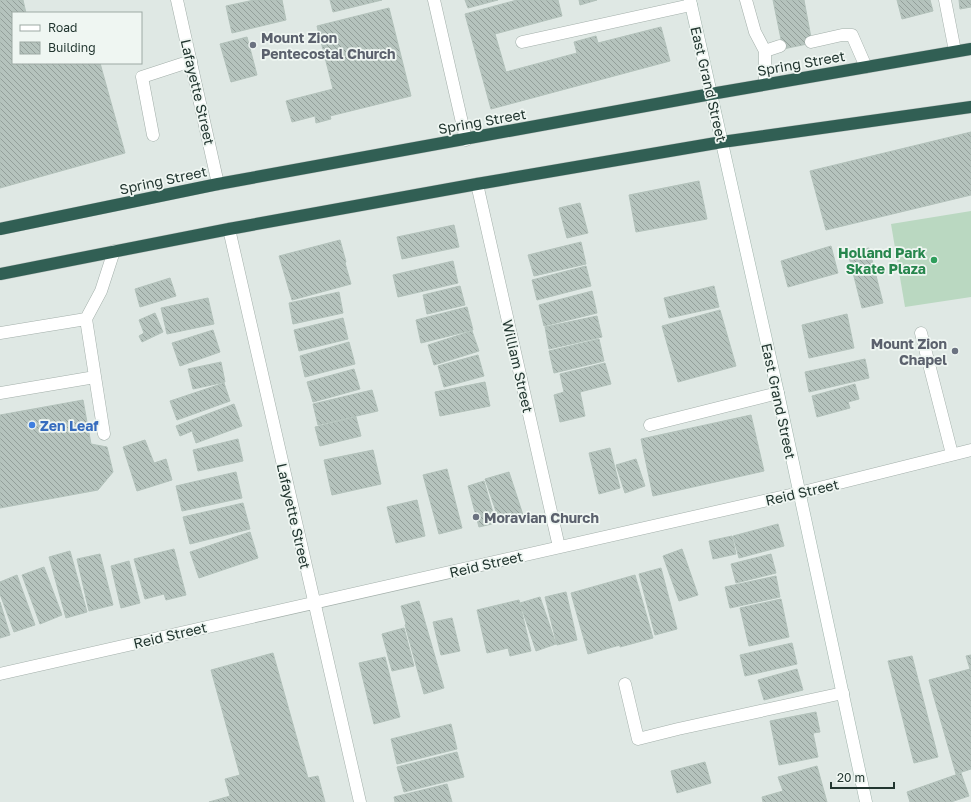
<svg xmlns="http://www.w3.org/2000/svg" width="971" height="802" font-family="'Golos Text',sans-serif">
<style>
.pitch{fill:#bad8c1}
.building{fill:url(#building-back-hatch);stroke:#b2c1ba}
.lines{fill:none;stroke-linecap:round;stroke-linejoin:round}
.lane-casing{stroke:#a3afaa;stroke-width:13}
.street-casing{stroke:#a3afaa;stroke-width:13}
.secondary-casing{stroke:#9fb3ab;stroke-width:13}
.highway-casing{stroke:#bdc3c1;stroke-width:13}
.lane{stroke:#fff;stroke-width:12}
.street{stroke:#fff;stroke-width:12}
.secondary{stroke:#fff;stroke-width:12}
.highway{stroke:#315f54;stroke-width:12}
.worship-dot{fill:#6b7280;stroke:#eff6f2;stroke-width:1.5}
.leisure-dot{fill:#2e9e5b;stroke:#eff6f2;stroke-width:1.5}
.shop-dot{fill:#3f7fe0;stroke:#eff6f2;stroke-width:1.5}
.labels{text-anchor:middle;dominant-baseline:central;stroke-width:3.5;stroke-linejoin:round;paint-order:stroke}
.worship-label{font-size:14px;font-weight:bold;fill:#5b616d;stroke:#eff6f2;text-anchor:start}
.street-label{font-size:14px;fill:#223630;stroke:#eff6f2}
.leisure-label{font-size:14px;font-weight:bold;fill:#27864d;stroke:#eff6f2;text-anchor:end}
.shop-label{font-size:14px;font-weight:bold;fill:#366cbe;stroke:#eff6f2;text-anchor:start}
</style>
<defs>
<pattern id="building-back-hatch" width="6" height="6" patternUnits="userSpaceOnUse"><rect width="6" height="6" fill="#b5c3bd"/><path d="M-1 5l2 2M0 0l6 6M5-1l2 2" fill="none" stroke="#939f9a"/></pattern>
</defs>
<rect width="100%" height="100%" fill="#dfe8e4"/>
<path class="pitch" d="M971,211V297L905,307L891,224Z"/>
<path class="building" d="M0,0H23L26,13H13V63H100L125,153L0,188Z
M254,0H282L286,20L232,33L226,6Z
M330,0H382L333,12Z
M465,0H498L468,8Z
M517,0H558L562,16L495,34L506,72L577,53L574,42L596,36L598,43L661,27L670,61L491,109L465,14Z
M579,0H597L580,5Z
M773,0H804L812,43L783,49Z
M897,0H930L933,11L902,19Z
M959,0H971V7L960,9Z
M389,8L411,96L330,116L331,119L316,123L315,116L292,122L286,101L333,89L317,26Z
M247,37L257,75L231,82L220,44Z
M971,132V195L826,230L810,171Z
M699,181L707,219L636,232L629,195Z
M580,203L588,233L567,238L559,208Z
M454,225L459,247L402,259L397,237Z
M340,240L346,262L345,263L351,284L292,300L279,256Z
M581,242L586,264L534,276L528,255Z
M831,246L838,273L788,287L781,261Z
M869,248L883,303L862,308L848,253Z
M453,261L458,283L398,297L393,275Z
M586,266L591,286L537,300L532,280Z
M170,278L176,296L140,307L135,289Z
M460,286L465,305L427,314L423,295Z
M714,286L719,307L669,318L664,298Z
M592,291L597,313L544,326L539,305Z
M339,292L343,313L293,324L289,303Z
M208,298L214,324L167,334L161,308Z
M467,307L473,330L421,343L416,320Z
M720,310L736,366L678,382L662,326Z
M155,313L163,332L142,342L139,336L144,333L139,320Z
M847,314L854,348L809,358L802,325Z
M597,316L602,337L549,349L545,327Z
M343,318L348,339L299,351L294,330Z
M213,330L220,352L180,366L172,343Z
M472,331L479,351L434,365L428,345Z
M599,339L604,361L554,373L549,351Z
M349,342L355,364L305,377L300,356Z
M478,355L484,376L444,387L438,366Z
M865,359L869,378L809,392L805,372Z
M221,362L225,382L193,389L188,369Z
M605,363L611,384L580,392L585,416L560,422L554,395L564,392L560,374Z
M354,369L360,389L313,402L307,382Z
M485,382L490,406L440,416L435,392Z
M224,383L230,401L177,420L170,401Z
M855,384L859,399L848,402L850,408L817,417L812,396Z
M372,390L378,411L318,425L313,404Z
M83,400L91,444L107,447L113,472L98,490L0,508V415Z
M234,404L242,426L196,443L192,431L180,436L176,426Z
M751,415L764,471L653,496L641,439Z
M356,417L361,436L320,446L315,427Z
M238,439L243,461L198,471L193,450Z
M145,440L154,463L166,459L172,480L137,491L123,447Z
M610,448L620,488L599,494L589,453Z
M373,450L381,484L332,495L324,460Z
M636,459L645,486L625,493L616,465Z
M447,469L462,528L439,534L423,475Z
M236,472L242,498L182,511L176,486Z
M509,472L523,515L500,523L485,479Z
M484,481L496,523L479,527L468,486Z
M417,500L425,536L396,543L387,507Z
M243,503L250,529L190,544L183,517Z
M778,524L784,546L739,558L733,536Z
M250,532L258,558L199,578L190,552Z
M732,536L736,554L713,559L709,541Z
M174,549L186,595L166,600L164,594L145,599L134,559Z
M682,549L698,595L679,601L663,556Z
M70,551L87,612L66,618L49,557Z
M100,554L113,605L89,611L77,559Z
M771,554L776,573L736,583L731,564Z
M129,561L140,603L121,608L111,566Z
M44,567L62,615L40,624L22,575Z
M661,568L677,629L655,635L639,574Z
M17,575L35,625L14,632L0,594V582Z
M635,575L653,638L620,647V645L588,654L571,593Z
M776,576L780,597L730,608L725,587Z
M566,592L577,640L557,645L545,597Z
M540,597L556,644L536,651L520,603Z
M781,599L789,637L749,646L740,608Z
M519,600L531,651L510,656L508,648L487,653L477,610Z
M419,601L444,688L424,694L405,625L406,624L401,606Z
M0,602L10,635L0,638Z
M452,618L460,651L441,655L433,622Z
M404,628L414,666L392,671L382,634Z
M792,643L797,664L745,676L740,655Z
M273,653L308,778L318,776L325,802H209L230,796L225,779L240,775L211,670Z
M971,655V769L956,774L929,680L970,669L966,656Z
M912,656L938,757L914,763L888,661Z
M385,657L400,717L374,724L359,663Z
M797,669L803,690L764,700L758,680Z
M816,712L820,732L813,733L818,757L779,765L770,721Z
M451,724L457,749L397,764L391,739Z
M457,752L464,777L404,792L397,767Z
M705,762L711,783L677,793L671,771Z
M817,766L827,802H763L762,797L783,791L778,777Z
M961,773L969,796L951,802H910L907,792Z
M447,784L452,802H395L394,797Z"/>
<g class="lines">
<defs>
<path id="lane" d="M746,0L755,32L765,51L780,46
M945,0L955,51
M522,42L691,5
M811,42L842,35H852L866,67
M765,51V84
M153,135L142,77L191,61
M86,319L101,291L114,251
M0,333L86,319L104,434
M921,333L952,454
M0,393L95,377
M650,425L778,393
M625,684L638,739L678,729L843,693"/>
<path id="street" d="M177,0L218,184
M434,0L466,140
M477,184L559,547
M229,229L360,802
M0,674L799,493L971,450"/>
<path id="secondary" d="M690,0L778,393L866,802"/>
<path id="highway" d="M0,229L218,184L711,94L971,49
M0,274L229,229L477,184L722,142L971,107"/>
</defs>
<use href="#lane" class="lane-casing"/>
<use href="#street" class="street-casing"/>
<use href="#secondary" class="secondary-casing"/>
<use href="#highway" class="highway-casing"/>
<use href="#lane" class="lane"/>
<use href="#street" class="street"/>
<use href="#secondary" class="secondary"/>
<use href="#highway" class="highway"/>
</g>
<g class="worship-dot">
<circle cx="253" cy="45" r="4"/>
<circle cx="955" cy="351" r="4"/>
<circle cx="476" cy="517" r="4"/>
</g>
<circle class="leisure-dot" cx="934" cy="260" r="4"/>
<circle class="shop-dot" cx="32" cy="425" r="4"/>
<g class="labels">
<g class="worship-label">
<text x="261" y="37">Mount Zion<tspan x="261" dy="16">Pentecostal Church</tspan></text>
<text x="947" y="343" text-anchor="end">Mount Zion<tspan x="947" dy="16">Chapel</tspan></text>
<text x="484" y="517">Moravian Church</text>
</g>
<g class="street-label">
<text transform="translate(801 63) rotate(-10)">Spring Street</text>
<text transform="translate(709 84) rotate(77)">East Grand Street</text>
<text transform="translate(198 92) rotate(77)">Lafayette Street</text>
<text transform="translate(482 121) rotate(-10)">Spring Street</text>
<text transform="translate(163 180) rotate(-12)">Spring Street</text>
<text transform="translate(518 366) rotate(77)">William Street</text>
<text transform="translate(779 401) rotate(78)">East Grand Street</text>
<text transform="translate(802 492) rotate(-13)">Reid Street</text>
<text transform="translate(294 516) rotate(77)">Lafayette Street</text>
<text transform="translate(486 564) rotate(-13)">Reid Street</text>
<text transform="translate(170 635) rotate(-13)">Reid Street</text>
</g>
<g class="leisure-label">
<text x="926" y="252">Holland Park<tspan x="926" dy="16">Skate Plaza</tspan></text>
</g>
<g class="shop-label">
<text x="40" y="425">Zen Leaf</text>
</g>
</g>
<rect x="12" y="12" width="130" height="52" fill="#eff6f2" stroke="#9da9a4"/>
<rect x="20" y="25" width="20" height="6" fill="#ffffff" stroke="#9da9a4"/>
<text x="48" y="32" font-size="12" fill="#223630">Road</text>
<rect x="20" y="42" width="20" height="12" fill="url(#building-back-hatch)" stroke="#9da9a4"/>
<text x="48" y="52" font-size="12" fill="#223630">Building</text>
<path d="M831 782v6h63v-6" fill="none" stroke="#223630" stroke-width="2"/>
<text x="837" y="782" font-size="12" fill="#223630" stroke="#eff6f2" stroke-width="3" paint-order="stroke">20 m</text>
</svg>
